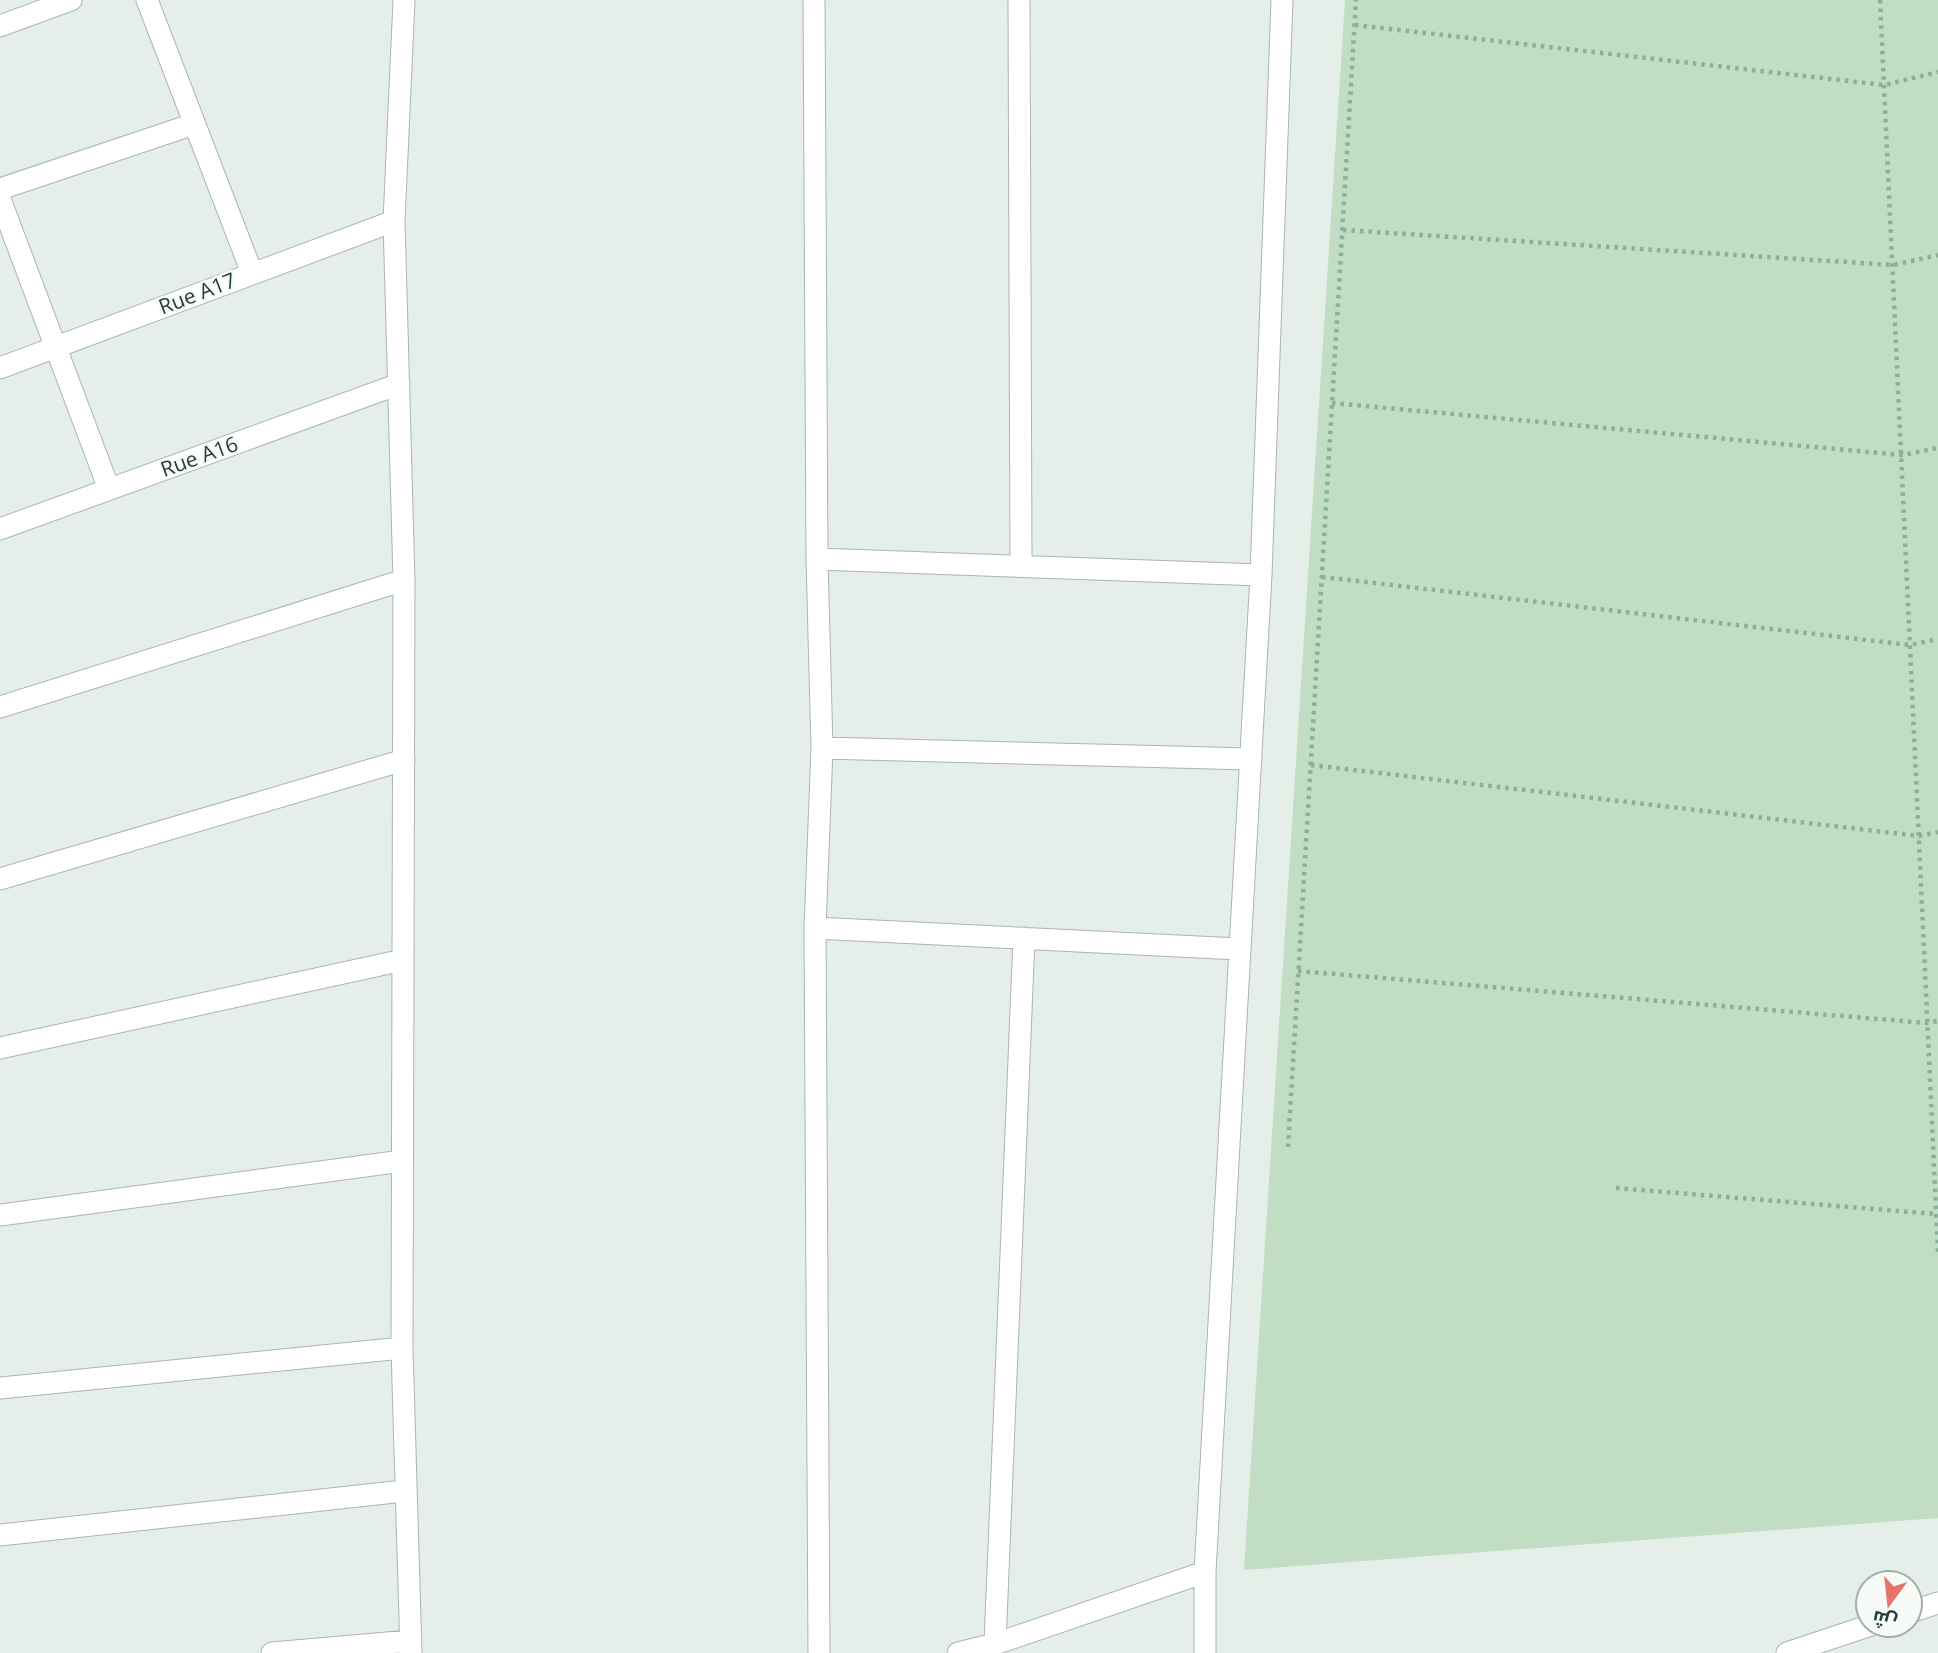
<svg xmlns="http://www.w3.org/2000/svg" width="1938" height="1653" font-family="'Open Sans',Cairo,sans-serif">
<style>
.green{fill:#c1ddc4}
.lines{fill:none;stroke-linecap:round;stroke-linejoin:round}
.minor-casing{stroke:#a9b6af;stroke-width:23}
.path{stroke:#89af9d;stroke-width:4.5;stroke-dasharray:3.5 5;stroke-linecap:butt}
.minor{stroke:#fff;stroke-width:21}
.labels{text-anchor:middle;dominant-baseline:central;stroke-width:5;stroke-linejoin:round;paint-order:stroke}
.street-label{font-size:21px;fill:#263f34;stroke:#f7fbf8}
</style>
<rect width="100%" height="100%" fill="#e6eee9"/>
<path class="green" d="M1345,0H1938V1518L1244,1570Z"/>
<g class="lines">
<defs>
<path id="minor" d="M147,0L252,273
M404,0L394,221L404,580L402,1348L411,1653
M814,0L817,559L822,748L815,928L819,1653
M1019,0L1021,566
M0,26L71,0
M0,189L194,124
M0,199L109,489
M0,368L394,221
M0,529L399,384
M817,559L1261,575
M0,707L404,580
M822,748L1251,759
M0,879L404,760
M815,928L1239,949
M0,1048L403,960
M0,1215L402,1161
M0,1388L402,1348
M0,1535L404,1491
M1910,1612L1938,1603
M995,1644L1024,938
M272,1653L410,1641
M958,1653L995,1644L1205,1572
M1205,1653V1572L1261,575L1282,0
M1787,1653L1871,1625"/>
</defs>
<use href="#minor" class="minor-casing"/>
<path class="path" d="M1880,0L1938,1252
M1355,25L1884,85L1938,72
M1343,230L1893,265L1938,255
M1332,403L1902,455L1938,448
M1322,577L1910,645L1938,639
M1311,765L1919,836L1938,832
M1298,971L1927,1023L1938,1021
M1288,1147L1356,0
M1616,1188L1936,1214"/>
<use href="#minor" class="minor"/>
</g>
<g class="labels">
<g class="street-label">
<text transform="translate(197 293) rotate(-21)">Rue A17</text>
<text transform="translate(199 456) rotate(-20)">Rue A16</text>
</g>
</g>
<g transform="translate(1889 1604) rotate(195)"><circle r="33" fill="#f7fbf8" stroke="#a3b0aa" stroke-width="2"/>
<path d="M0-5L12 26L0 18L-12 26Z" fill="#e9736a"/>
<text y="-10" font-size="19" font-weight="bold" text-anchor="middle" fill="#263f34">ش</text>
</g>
</svg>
